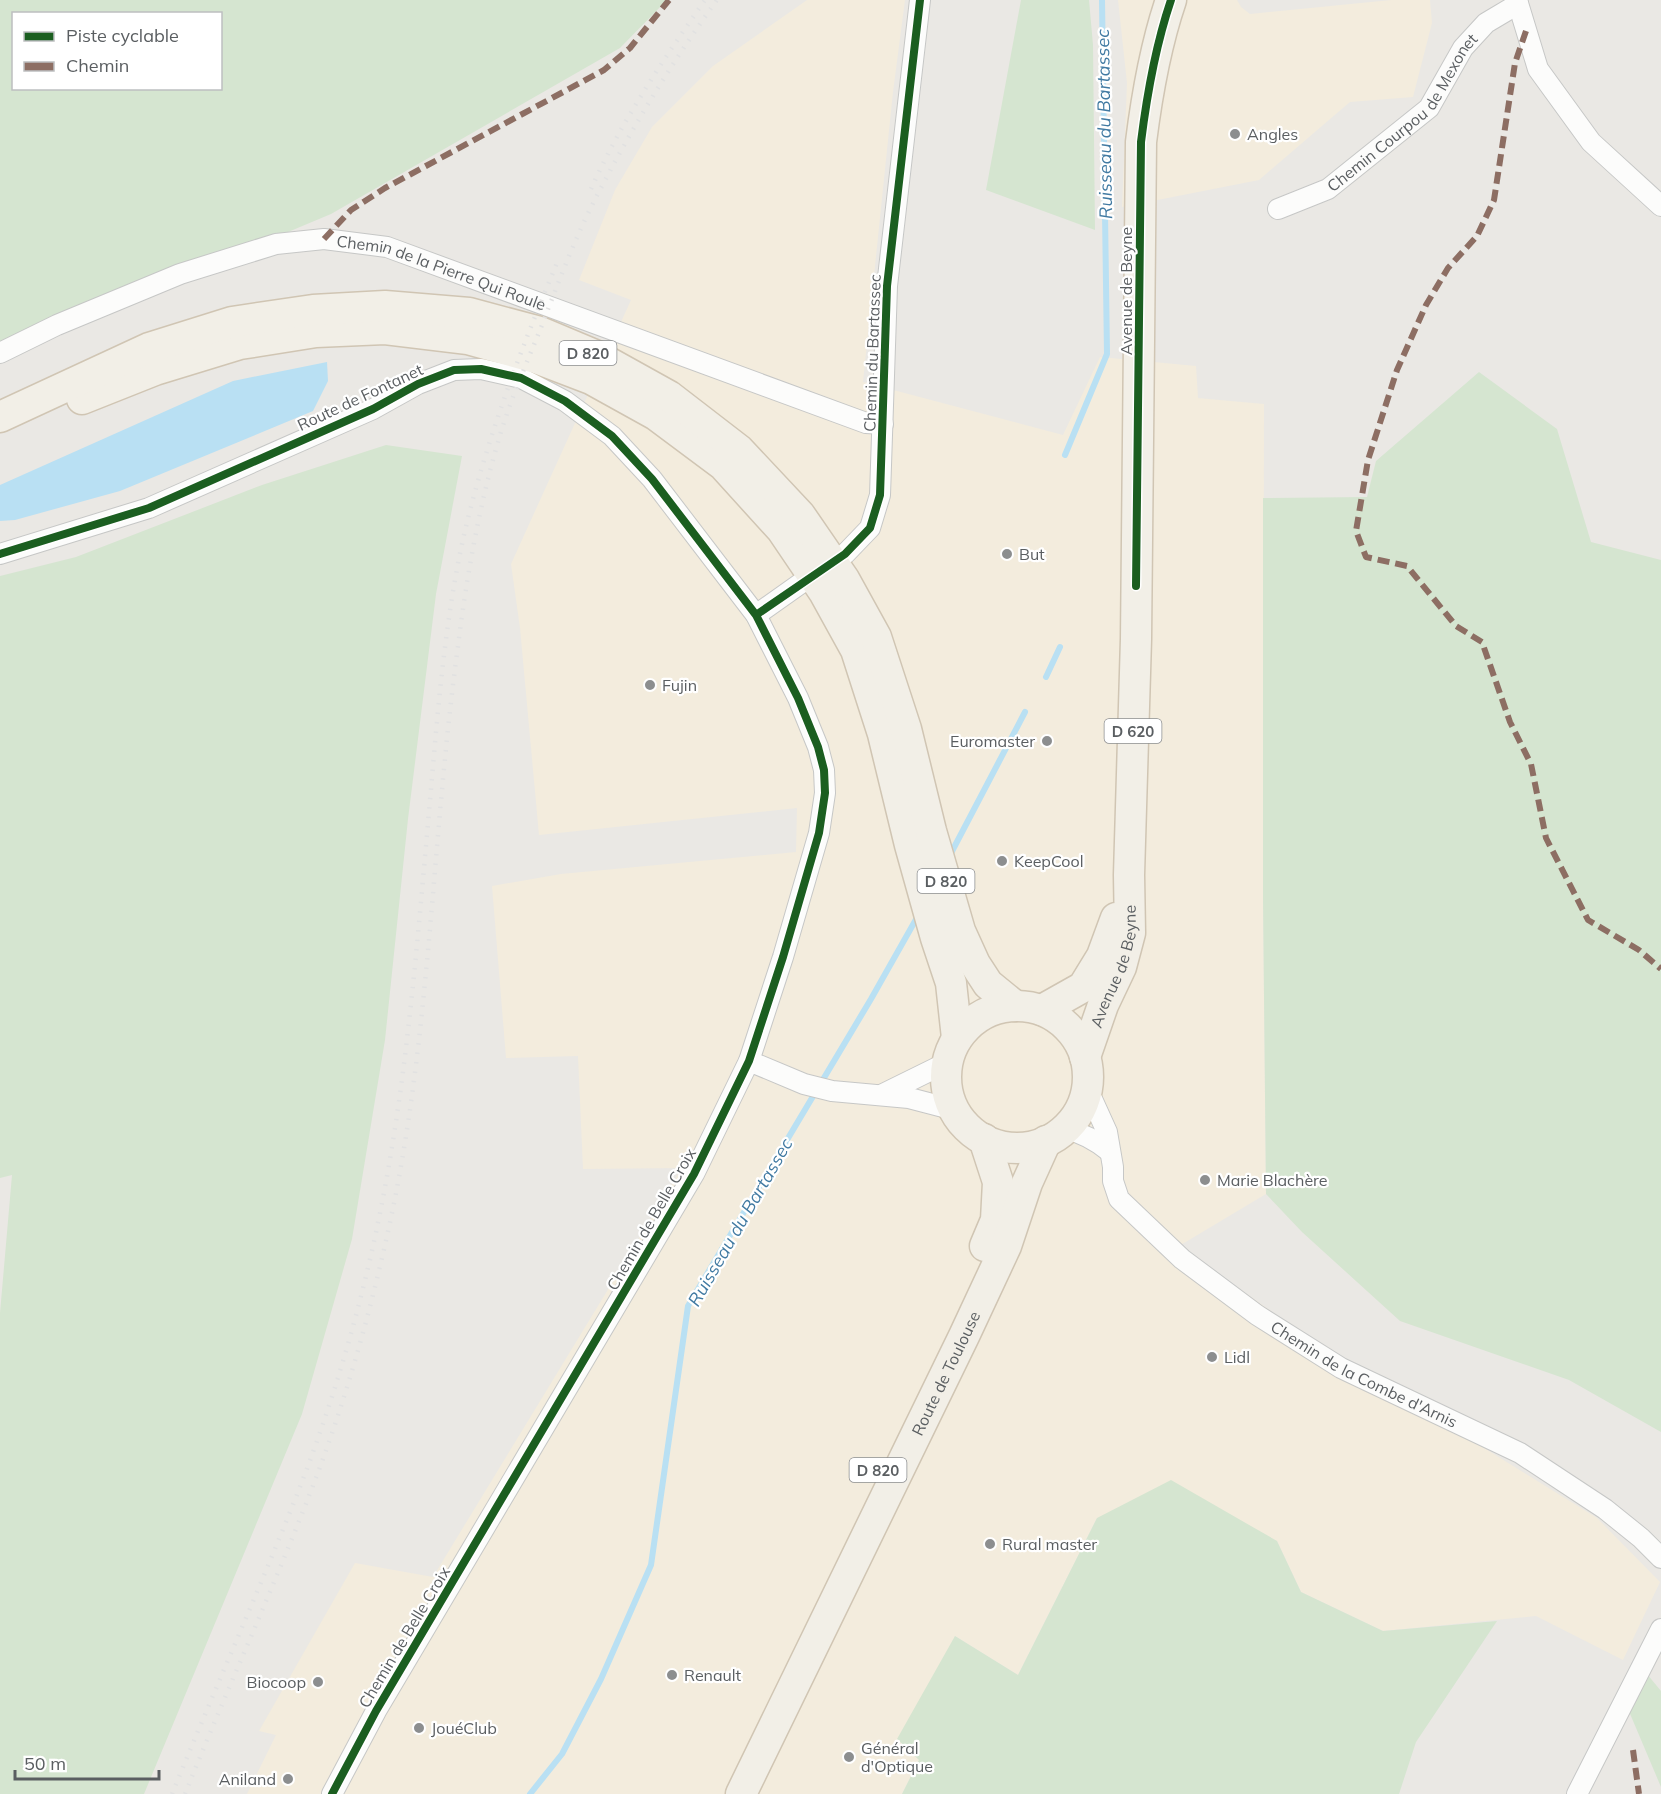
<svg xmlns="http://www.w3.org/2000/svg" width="1661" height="1794" font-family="Mulish,sans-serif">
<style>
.commercial{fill:#f3ecdd}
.green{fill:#d5e5d0;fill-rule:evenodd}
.water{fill:#b9e0f3}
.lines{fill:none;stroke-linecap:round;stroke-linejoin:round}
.stream{stroke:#b9e0f3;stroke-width:6}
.street-casing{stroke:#c6c7c6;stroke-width:22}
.primary-casing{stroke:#d0c5b3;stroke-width:33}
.street{stroke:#fcfcfb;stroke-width:20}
.primary{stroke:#f2efe7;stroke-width:30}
.rail{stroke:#e1e1e1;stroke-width:4.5;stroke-dasharray:1.5 8;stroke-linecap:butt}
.quiet{stroke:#8d6e63;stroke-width:6;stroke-dasharray:12 6;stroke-linecap:butt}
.cycleway-casing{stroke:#fff;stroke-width:11}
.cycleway{stroke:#1b5e20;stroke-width:8}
.poi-dot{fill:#8c8e8f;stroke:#fff;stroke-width:2}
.labels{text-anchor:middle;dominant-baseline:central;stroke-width:4.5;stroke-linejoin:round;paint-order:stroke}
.shield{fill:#fff;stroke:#8c8e90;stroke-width:1.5}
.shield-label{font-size:15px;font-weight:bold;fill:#5a5e61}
.street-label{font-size:16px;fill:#5a5e61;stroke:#fff}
.poi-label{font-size:16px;fill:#5a5e61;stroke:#fff;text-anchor:start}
.water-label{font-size:18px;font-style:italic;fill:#417aa2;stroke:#fff}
</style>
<rect width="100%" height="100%" fill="#eae8e4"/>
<path class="commercial" d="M807,0H905L893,92L863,382L1063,435L1100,357L1196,366L1198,398L1264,404L1263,898L1266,1194L1179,1246L1329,1352L1597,1518L1660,1582L1623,1660L1536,1616L1383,1631L1301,1592L1277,1541L1097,1518L1018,1675L955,1636L919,1760L902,1794H247L276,1735L259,1731L355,1563L433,1577L682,1168L583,1169L578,1056L506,1058L492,886L561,874L796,852L797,808L539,835L520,628L511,564L631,300L579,280L615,190L652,127L713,66Z
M1118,0H1237L1241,7L1250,14L1391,0H1430L1432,23L1413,97L1350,102L1259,180L1122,207L1127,83Z"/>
<path class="green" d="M0,0H667L620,48L331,214L0,353ZM14,14H220V88H14Z
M1021,0H1089L1093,45L1095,230L986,190Z
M1479,372L1557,429L1591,542L1661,560V1432L1569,1380L1400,1321L1302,1232L1266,1194L1263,898V498L1367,497L1376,461Z
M386,445L462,456L436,594L408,819L385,1040L352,1239L302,1414L144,1794H0V1313L12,1175L0,1178V576L76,557L262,485Z
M1171,1480L1277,1541L1301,1592L1383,1631L1497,1621L1416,1742L1399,1794H902L919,1760L897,1739L955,1636L1018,1675L1097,1518Z
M1647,1674L1661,1691V1787L1628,1709Z"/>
<path class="water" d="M327,362L328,381L313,411L120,491L15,520L0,521V485L233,381Z"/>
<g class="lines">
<path class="stream" d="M1065,455L1107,354L1102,0
M1046,677L1060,647
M949,857L1025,712
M530,1794L562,1754L601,1679L651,1565L688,1306L871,999L919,914"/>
<defs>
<g id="street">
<path d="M1517,0L1538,69L1591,142L1661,206"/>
<path id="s1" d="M1278,209L1328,189L1429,108L1463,48L1486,23L1518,4"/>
<path id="s2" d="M0,353L57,325L180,274L276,244L324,239L387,247L866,423L883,424"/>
<path d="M0,554L149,508L373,409L418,384L454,370L481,369L521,378L565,401L612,436L652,479L756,615L798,698L818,747L824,770L825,793L819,833L783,957L749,1061L694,1174L376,1711L332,1794"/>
<path d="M845,554L870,528L880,495L887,286L920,0"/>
<path d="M756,615L804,581"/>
<path d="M749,1061L804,1084L832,1091L909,1098L955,1110"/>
<path id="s3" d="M1087,1088L1107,1132L1113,1167V1181L1119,1199L1182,1259L1257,1315L1341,1368L1520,1453L1605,1509L1641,1538L1661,1558"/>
<path d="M883,1094L948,1062"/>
<path d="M1065,1129C1083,1133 1096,1140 1110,1152"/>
<path d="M1577,1794L1661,1629"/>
</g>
<g id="primary">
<path d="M82,399L155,370L240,344L316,332L385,329L468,339L536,358L591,379L656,415L723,465L782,530L824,592L856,650L883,734L910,845L936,938L951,983L957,1038"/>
<path d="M0,417L149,348L232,322L313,310L385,306L469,313L540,332L597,356L669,396L739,450L800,515L844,579L876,637L906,729L931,831L960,931L975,964L988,984L1015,1006"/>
<circle cx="1017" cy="1077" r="71"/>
<path d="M1042,1010L1083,987L1102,956L1116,918"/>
<path id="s4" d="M1085,1057L1103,1005L1121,967L1130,933L1129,875L1136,639L1141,142C1147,94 1155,47 1171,0"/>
<path d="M984,1139L998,1182L996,1220L985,1246"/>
<path id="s5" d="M741,1794L964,1336L1006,1246L1027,1183L1046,1141"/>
</g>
</defs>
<use href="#street" class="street-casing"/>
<use href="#primary" class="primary-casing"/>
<use href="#street" class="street"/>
<use href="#primary" class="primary"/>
<path class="rail" d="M591,189C621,122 663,60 705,0
M172,1794C213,1693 258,1593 298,1492C334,1400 362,1304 381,1208C407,1077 417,945 429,812C437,721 444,623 464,535C486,441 520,351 557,263
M185,1794C225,1694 270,1596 309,1496C345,1404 372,1308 392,1213C431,1025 432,835 458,646C467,574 480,501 501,432C512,396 528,360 542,325C560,278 578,230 602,186C636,121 675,58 717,0"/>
<path class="quiet" d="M1526,31L1515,63L1494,200L1477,236L1448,268L1426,305L1397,370L1368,460L1356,531L1366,557L1407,566L1456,626L1482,642L1510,722L1531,764L1546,838L1588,920L1639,950L1661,969
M324,239L351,210L385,188L604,70L630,48L669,0
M1633,1750L1639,1794"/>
<defs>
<path id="cycleway" d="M0,554L149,508L373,409L418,384L454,370L481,369L521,378L565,401L612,436L652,479L756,615L798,698L818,747L824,770L825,793L819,833L783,957L749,1061L694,1174L376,1711L332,1794
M1136,586L1141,142C1147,94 1155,47 1171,0
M756,615L845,554L870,528L880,495L887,286L920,0"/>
</defs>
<use href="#cycleway" class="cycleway-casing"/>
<use href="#cycleway" class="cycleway"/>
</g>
<g class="poi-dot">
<circle cx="1235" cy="134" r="6"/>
<circle cx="1007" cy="554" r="6"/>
<circle cx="650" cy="685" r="6"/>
<circle cx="1047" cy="741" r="6"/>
<circle cx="1002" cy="861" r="6"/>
<circle cx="1205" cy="1180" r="6"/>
<circle cx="1212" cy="1357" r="6"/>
<circle cx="990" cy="1544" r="6"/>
<circle cx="672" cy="1675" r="6"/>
<circle cx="318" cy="1682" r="6"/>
<circle cx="419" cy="1728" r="6"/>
<circle cx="849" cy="1757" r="6"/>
<circle cx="288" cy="1779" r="6"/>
</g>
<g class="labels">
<g class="shield">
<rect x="559.5" y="341" width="57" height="24" rx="4.5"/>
<rect x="1104.5" y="719" width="57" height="24" rx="4.5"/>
<rect x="917.5" y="869" width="57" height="24" rx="4.5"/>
<rect x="849.5" y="1458" width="57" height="24" rx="4.5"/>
</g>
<g class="shield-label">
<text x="588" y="353">D 820</text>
<text x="1133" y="731">D 620</text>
<text x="946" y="881">D 820</text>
<text x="878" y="1470">D 820</text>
</g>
<g class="street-label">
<text stroke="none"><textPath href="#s1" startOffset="162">Chemin Courpou de Mexonet</textPath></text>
<text stroke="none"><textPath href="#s2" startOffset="468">Chemin de la Pierre Qui Roule</textPath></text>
<text transform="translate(1126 291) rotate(-90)">Avenue de Beyne</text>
<text transform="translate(872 353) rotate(-88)">Chemin du Bartassec</text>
<text transform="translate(360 397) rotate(-25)">Route de Fontanet</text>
<text stroke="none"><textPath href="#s4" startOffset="96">Avenue de Beyne</textPath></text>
<text transform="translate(651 1219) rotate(-60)">Chemin de Belle Croix</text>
<text stroke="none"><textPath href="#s5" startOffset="468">Route de Toulouse</textPath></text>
<text stroke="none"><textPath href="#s3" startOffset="420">Chemin de la Combe d'Arnis</textPath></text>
<text transform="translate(404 1637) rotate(-59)">Chemin de Belle Croix</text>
</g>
<g class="poi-label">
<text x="1247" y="134">Angles</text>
<text x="1019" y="554">But</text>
<text x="662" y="685">Fujin</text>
<text x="1035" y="741" text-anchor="end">Euromaster</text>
<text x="1014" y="861">KeepCool</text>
<text x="1217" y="1180">Marie Blachère</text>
<text x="1224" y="1357">Lidl</text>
<text x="1002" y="1544">Rural master</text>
<text x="684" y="1675">Renault</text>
<text x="306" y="1682" text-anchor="end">Biocoop</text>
<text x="431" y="1728">JouéClub</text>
<text x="861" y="1748">Général<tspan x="861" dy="18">d'Optique</tspan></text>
<text x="276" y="1779" text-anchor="end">Aniland</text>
</g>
<g class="water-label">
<text transform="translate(1104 124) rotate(-91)">Ruisseau du Bartassec</text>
<text transform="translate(740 1222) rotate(-60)">Ruisseau du Bartassec</text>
</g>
</g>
<rect x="12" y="12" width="210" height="78" fill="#ffffff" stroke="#bdbfc0" stroke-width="1.5"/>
<rect x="24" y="32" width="30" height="9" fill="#1b5e20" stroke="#bdbfc0" stroke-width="1.5"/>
<text x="66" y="42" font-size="18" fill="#5a5e61">Piste cyclable</text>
<rect x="24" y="62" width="30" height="9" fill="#8d6e63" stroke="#bdbfc0" stroke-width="1.5"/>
<text x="66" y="72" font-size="18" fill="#5a5e61">Chemin</text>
<path d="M15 1770v9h144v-9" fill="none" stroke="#5a5e61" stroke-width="3"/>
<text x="24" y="1770" font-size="18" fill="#5a5e61" stroke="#ffffff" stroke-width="4.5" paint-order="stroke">50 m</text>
</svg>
